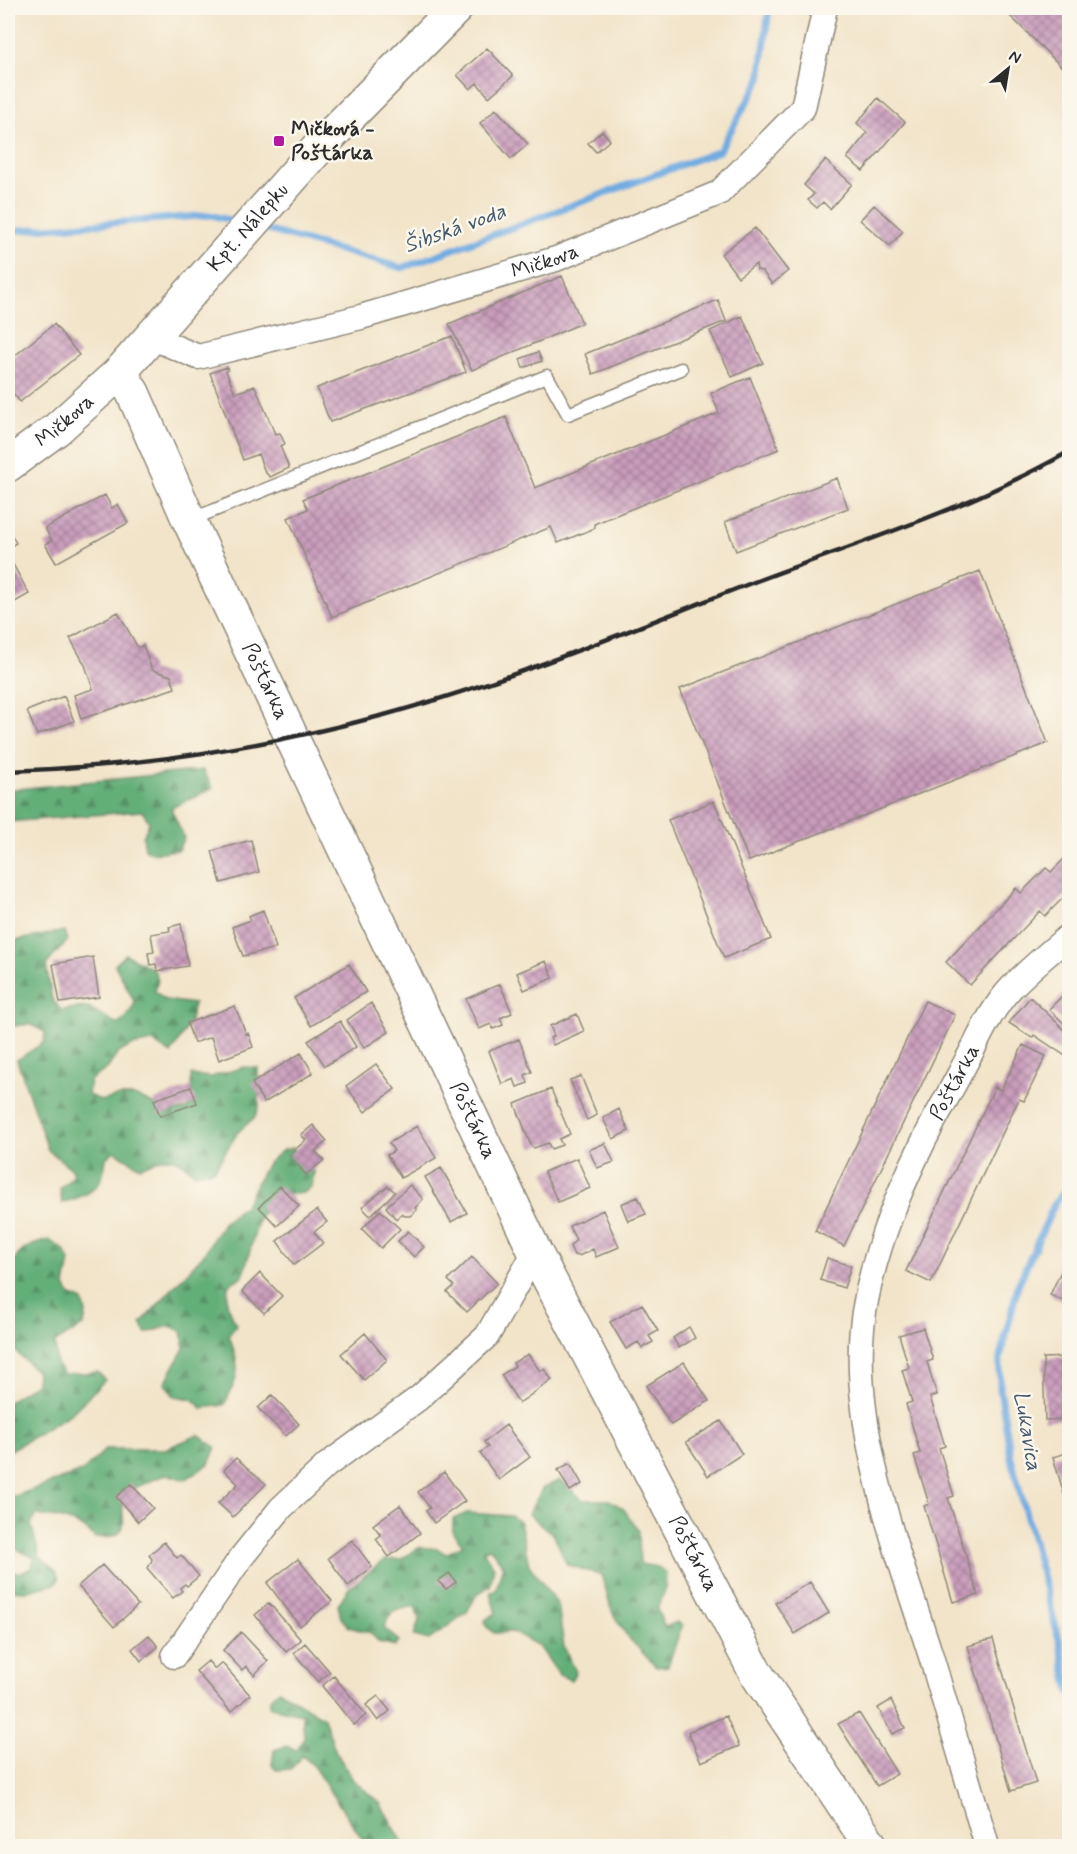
<svg xmlns="http://www.w3.org/2000/svg" width="1077" height="1854" font-family="Mynerve,sans-serif">
<style>
.forest{fill:url(#forest-firs);stroke:#486d52;stroke-width:1.5}
.lines{fill:none;stroke-linecap:round;stroke-linejoin:round}
.stream{stroke:#71abe1;stroke-width:7}
.building{fill:url(#building-cross-hatch)}
.lane-casing{stroke:#8e887a;stroke-width:15}
.street-casing{stroke:#8e887a;stroke-width:27}
.secondary-casing{stroke:#8e887a;stroke-width:36}
.lane{stroke:#fff;stroke-width:12}
.street{stroke:#fff;stroke-width:24}
.secondary{stroke:#fff;stroke-width:33}
.rail{stroke:#2b2b2b;stroke-width:4.5}
.poi-dot{fill:#b5179e;stroke:#fbf7ec;stroke-width:2}
.labels{text-anchor:middle;dominant-baseline:central;stroke-width:5;stroke-linejoin:round;paint-order:stroke}
.poi-label{font-size:21px;font-weight:bold;fill:#2b2b2b;stroke:#fbf7ec;text-anchor:start}
.street-label{font-size:21px;fill:#2b2b2b;stroke:#fbf7ec}
.water-label{font-size:22px;font-style:italic;fill:#44586b;stroke:#fbf7ec}
</style>
<defs>
<pattern id="forest-firs" width="22" height="20" patternUnits="userSpaceOnUse" patternTransform="scale(1.5)"><rect width="22" height="20" fill="#64af78"/><path d="M5 1l3.5 6h-7zM16 11l3.5 6h-7z" fill="#538f63"/></pattern>
<pattern id="building-cross-hatch" width="8" height="8" patternUnits="userSpaceOnUse" patternTransform="scale(1.5)"><rect width="8" height="8" fill="#c99cbc"/><path d="M0 0l8 8M0 8l8-8" fill="none" stroke="#a37f99"/></pattern>
</defs>
<rect width="100%" height="100%" fill="#fbf7ec"/>
<filter id="ink" filterUnits="userSpaceOnUse"><feTurbulence type="fractalNoise" baseFrequency=".0167" numOctaves="2"/><feDisplacementMap in="SourceGraphic" scale="12" xChannelSelector="R" yChannelSelector="G"/><feConvolveMatrix kernelMatrix="1 2 1 2 8 2 1 2 1" color-interpolation-filters="sRGB"/></filter>
<filter id="wash" filterUnits="userSpaceOnUse"><feTurbulence type="fractalNoise" baseFrequency=".008" numOctaves="4" result="noise"/><feDisplacementMap in="SourceGraphic" scale="24" xChannelSelector="R" yChannelSelector="G"/><feGaussianBlur stdDeviation="1.35" result="paint"/><feColorMatrix in="noise" values="0 0 0 0 0 0 0 0 0 0 0 0 0 0 0 0 0 1.4 0 .05"/><feComposite in="paint" operator="in"/></filter>
<g filter="url(#wash)">
<rect width="100%" height="100%" fill="#f2e4c9"/>
<path class="forest" d="M203,770L213,788L171,808L184,838L178,850L152,853L145,849L143,837L149,822L142,811L8,822V790Z
M64,931L67,941L46,965L52,999L61,1010L88,1007L117,1024L127,1017L135,1003L115,965L125,954L154,970L158,980L155,991L165,1000L194,1004L189,1024L171,1054L153,1042L131,1046L118,1053L107,1069L90,1080L88,1095L103,1101C133,1089 143,1099 169,1113L187,1109L192,1095L191,1075L211,1077L244,1067L258,1068L259,1106L255,1117L238,1132L214,1170L194,1173C172,1151 166,1157 140,1167L114,1151L106,1158C103,1190 90,1194 62,1203L60,1188L73,1176V1170L48,1150L17,1060L44,1042L45,1032L30,1024L8,1027V942Z
M293,1148L303,1166L314,1171L312,1187L303,1193L275,1196L259,1218L243,1276L228,1285L227,1303L236,1325L229,1335C240,1369 241,1373 224,1405L202,1408L192,1399L174,1396L165,1383L184,1348L182,1331L170,1326L146,1333L141,1323L204,1254L223,1223L245,1205L266,1165L283,1150Z
M49,1240L64,1250L70,1261L65,1286L70,1295L83,1301L86,1313L84,1325L55,1343L57,1365L64,1374L98,1372L105,1380L72,1413L8,1452V1402L36,1383L37,1372L11,1347L8,1348V1270C19,1250 27,1245 49,1240Z
M198,1435L216,1447L209,1464L185,1480L167,1474L125,1492C115,1514 141,1538 95,1538C79,1520 59,1518 36,1515L31,1525L40,1557L56,1571L59,1579L55,1584L27,1591L8,1590V1570L20,1573L30,1569L35,1558L8,1545V1495L15,1496L83,1471L106,1449H165Z
M560,1480L583,1500H609L623,1508L639,1531L640,1564L658,1567L666,1573L665,1590L657,1609L665,1627L677,1622L682,1625L668,1666L656,1667L627,1636L613,1614L601,1575L567,1565L554,1535L528,1514L543,1488Z
M467,1513L511,1516L520,1522L529,1565L558,1605L564,1647L576,1672L571,1680L559,1675L539,1646L513,1632L494,1633L486,1626L485,1620L496,1613L490,1593L496,1590L503,1565L490,1548L483,1551L494,1567L490,1586L477,1594L467,1612L429,1640L414,1636L419,1620L415,1606C397,1610 390,1609 384,1628L399,1641L395,1646L379,1642L371,1633L349,1627L341,1618L338,1605L348,1589L384,1560L401,1559L420,1547L438,1549L446,1554L463,1545L453,1533V1519Z
M279,1690L324,1718L336,1752L353,1780L380,1803L405,1846H367L311,1763L302,1756L291,1769L276,1770L272,1765L274,1750L286,1746L297,1750L304,1737L302,1714L270,1707V1698Z"/>
<g class="lines">
<path class="stream" d="M260,228L402,268L719,151L760,80L769,8
M8,231L211,215L240,223
M1070,1184L1055,1203L1018,1285L1000,1358V1389L1011,1458L1060,1643L1070,1692
M1064,1846L1070,1829"/>
</g>
<g id="blocks">
<path class="building" d="M1013,8H1070L1068,73L1007,13Z
M487,48L513,76L489,97L477,83L470,89L457,75Z
M878,98L905,122L863,171L847,158L867,133L857,123Z
M496,109L528,144L511,159L480,123Z
M602,131L610,140L596,152L588,143Z
M825,160L852,184L830,209L823,202L817,208L808,200L814,194L804,185Z
M874,205L903,231L890,246L860,220Z
M755,228L788,271L772,284L762,271L757,270L756,264L738,277L721,254Z
M562,276L582,323L472,370L449,324Z
M718,300L726,321L593,374L585,354Z
M742,316L763,363L732,377L710,331Z
M54,324L79,355L20,402L8,387V361Z
M452,336L466,372L330,422L317,388Z
M538,352L542,361L523,368L520,359Z
M227,367L228,370L226,371L235,393L255,386L275,434L280,433L285,444L280,446L289,468L270,477L265,472L258,454L243,460L210,373Z
M750,377L779,449L594,524L595,528L558,543L551,527L332,617L288,518L308,509L303,499L506,417L535,488L719,413L711,393Z
M837,478L848,508L736,551L725,522Z
M105,495L112,508L118,504L128,523L56,563L45,544L52,541L45,528Z
M8,528L16,543L8,548Z
M8,555L29,594L8,606Z
M980,571L1048,743L749,861L680,689Z
M118,612L138,648L143,645L152,670L171,676L175,688L81,719L74,695L93,689L85,665L70,638Z
M64,696L74,721L37,735L27,711Z
M714,801L771,939L724,958L668,820Z
M251,840L259,872L221,883L212,851Z
M1070,853V891L1045,916L1040,911L970,985L946,962L1016,888L1021,893L1046,868L1051,872Z
M263,910L276,948L243,956L232,927L251,920L249,916Z
M181,924L188,966L157,971L156,964L150,965L148,953L154,952L151,934L170,931L169,927Z
M93,957L99,997L60,1003L53,964Z
M546,961L553,978L524,990L517,973Z
M349,964L366,992L311,1026L294,998Z
M500,984L512,1013L500,1018L503,1025L493,1029L491,1024L479,1029L466,999Z
M1070,988V1029L1049,1009Z
M1030,997L1070,1035V1059L1034,1035L1032,1038L1009,1023Z
M925,1001L955,1015L844,1246L815,1231Z
M371,1003L389,1032L364,1048L347,1020Z
M235,1006L246,1034L248,1033L253,1047L219,1060L211,1037L194,1043L187,1023Z
M577,1014L584,1031L553,1045L550,1038L554,1036L550,1026Z
M340,1021L356,1047L325,1066L308,1041Z
M519,1039L532,1072L525,1075L528,1083L517,1087L514,1079L502,1084L489,1051Z
M1023,1045L1046,1056L1024,1101L1019,1099L931,1283L906,1271L995,1087L1001,1090Z
M301,1053L313,1073L264,1103L252,1083Z
M376,1064L395,1089L365,1112L346,1086Z
M581,1076L597,1115L587,1120L570,1080Z
M191,1087L197,1103L160,1116L154,1100Z
M551,1089L570,1134L559,1139L562,1145L551,1149L548,1143L534,1148L531,1146L515,1104Z
M619,1109L629,1131L613,1139L603,1118Z
M313,1125L327,1141L315,1151L324,1160L306,1175L289,1155L306,1140L301,1135Z
M417,1126L436,1158L401,1178L387,1155L394,1151L389,1143Z
M605,1143L614,1162L597,1168L589,1150Z
M577,1158L590,1188L558,1202L544,1172Z
M441,1168L467,1213L451,1222L425,1177Z
M410,1185L423,1199L415,1208L417,1210L410,1216H405L402,1213L396,1219L386,1207Z
M280,1186L299,1206L277,1226L259,1207Z
M388,1186L395,1192L370,1216L362,1207Z
M638,1197L646,1214L628,1221L621,1204Z
M317,1210L327,1222L314,1232L323,1243L294,1265L277,1241Z
M380,1210L400,1229L381,1248L362,1229Z
M603,1210L619,1247L596,1257L593,1249L579,1256L574,1255L570,1246L576,1240L569,1226Z
M408,1231L424,1247L414,1257L398,1241Z
M1070,1252V1304L1050,1295Z
M472,1257L497,1283L467,1312L447,1292L454,1286L448,1280Z
M827,1258L851,1266L844,1288L820,1280Z
M260,1273L282,1296L264,1313L242,1291Z
M642,1304L658,1331L649,1336L653,1342L642,1348L638,1342L626,1349L610,1322Z
M689,1327L695,1338L679,1348L673,1338Z
M923,1328L933,1360L927,1362L937,1395L930,1397L945,1446L939,1448L954,1496L948,1498L978,1595L953,1602L924,1506L929,1504L914,1455L920,1453L906,1404L912,1402L902,1370L909,1368L899,1335Z
M365,1333L387,1360L364,1380L341,1354Z
M528,1354L540,1371L544,1369L552,1380L519,1403L501,1375L515,1366L513,1363Z
M1070,1357V1419L1045,1420L1043,1358Z
M684,1362L709,1401L671,1425L646,1386Z
M272,1395L299,1424L286,1436L258,1408Z
M721,1421L742,1454L708,1476L686,1442Z
M506,1425L530,1457L499,1480L480,1453L488,1447L484,1442Z
M1070,1452V1510L1069,1511L1053,1457Z
M236,1458L266,1484L233,1517L218,1503L238,1484L224,1470Z
M570,1463L582,1484L570,1491L558,1470Z
M444,1472L465,1501L434,1523L426,1511L430,1508L418,1492Z
M131,1484L153,1508L138,1522L116,1497Z
M400,1505L420,1533L389,1557L376,1539L381,1535L373,1525Z
M352,1540L372,1567L348,1586L328,1558Z
M164,1542L177,1558L181,1555L199,1576L187,1586L185,1584L180,1588L182,1591L173,1598L147,1568L151,1563L152,1559L149,1555Z
M298,1559L332,1601L300,1626L267,1583Z
M102,1565L138,1605L114,1627L78,1586Z
M449,1573L456,1582L446,1589L438,1581Z
M810,1582L829,1613L795,1634L775,1603Z
M269,1603L301,1640L286,1652L255,1615Z
M241,1632L268,1661L254,1675L246,1666L242,1670L223,1650Z
M149,1635L158,1647L141,1661L132,1649Z
M993,1639L1036,1783L1011,1791L968,1646Z
M305,1643L330,1672L318,1682L294,1653Z
M208,1661L215,1669L222,1663L250,1695L231,1712L196,1671Z
M334,1676L366,1715L354,1725L322,1686Z
M378,1696L390,1711L378,1721L366,1705Z
M891,1700L905,1728L892,1734L878,1708Z
M859,1713L897,1774L877,1786L838,1724Z
M726,1716L739,1746L701,1762L688,1732Z"/>
</g>
</g>
<g filter="url(#ink)">
<use href="#blocks" fill-opacity="0" stroke="#8e887a" stroke-width="1.5"/>
<g class="lines">
<defs>
<path id="lane" d="M190,518L205,514L547,376L568,414L681,369"/>
<g id="street">
<path id="s1" d="M151,337L198,357L361,317L556,259L719,193L803,108L825,8"/>
<path d="M174,1656L240,1559L281,1508L327,1465L419,1398L487,1336L535,1252"/>
<path id="s2" d="M987,1846C968,1783 950,1719 931,1656C898,1552 847,1422 864,1312C875,1244 904,1178 936,1117C949,1094 961,1071 974,1047C984,1027 995,1005 1011,988C1029,969 1050,952 1070,935"/>
</g>
<g id="secondary">
<path id="s3" d="M120,372L133,393L188,518L535,1252L756,1673L871,1846"/>
<path id="s4" d="M8,465L57,429L120,372L321,145L456,8"/>
</g>
</defs>
<use href="#lane" class="lane-casing"/>
<use href="#street" class="street-casing"/>
<use href="#secondary" class="secondary-casing"/>
<use href="#lane" class="lane"/>
<use href="#street" class="street"/>
<use href="#secondary" class="secondary"/>
<path class="rail" d="M8,771C135,767 261,748 384,715C510,681 632,629 754,582C860,542 971,508 1070,451"/>
</g>
</g>
<rect class="poi-dot" x="273" y="135" width="12" height="12" rx="3"/>
<g class="labels">
<g class="poi-label">
<text x="291" y="129">Mičková -<tspan x="291" dy="24">Poštárka</tspan></text>
</g>
<g class="street-label">
<text stroke="none"><textPath href="#s4" startOffset="339">Kpt. Nálepku</textPath></text>
<text stroke="none"><textPath href="#s1" startOffset="411">Mičkova</textPath></text>
<text stroke="none"><textPath href="#s4" startOffset="72">Mičkova</textPath></text>
<text stroke="none"><textPath href="#s3" startOffset="342">Poštárka</textPath></text>
<text stroke="none"><textPath href="#s2" startOffset="800">Poštárka</textPath></text>
<text stroke="none"><textPath href="#s3" startOffset="828">Poštárka</textPath></text>
<text stroke="none"><textPath href="#s3" startOffset="1314">Poštárka</textPath></text>
</g>
<g class="water-label">
<text transform="translate(455 229) rotate(-20)">Šibská voda</text>
<text transform="translate(1027 1431) rotate(80)">Lukavica</text>
</g>
</g>
<rect width="1077" height="1854" fill="none" stroke="#fbf7ec" stroke-width="30"/>
<g transform="translate(1008 69) rotate(30)" stroke="#fbf7ec" stroke-width="4.5" paint-order="stroke">
<path d="M0-4.5L10 22L0 15L-10 22Z" fill="#2b2b2b"/>
<text y="-9" font-size="16" font-weight="bold" text-anchor="middle" fill="#2b2b2b">N</text>
</g>
</svg>
